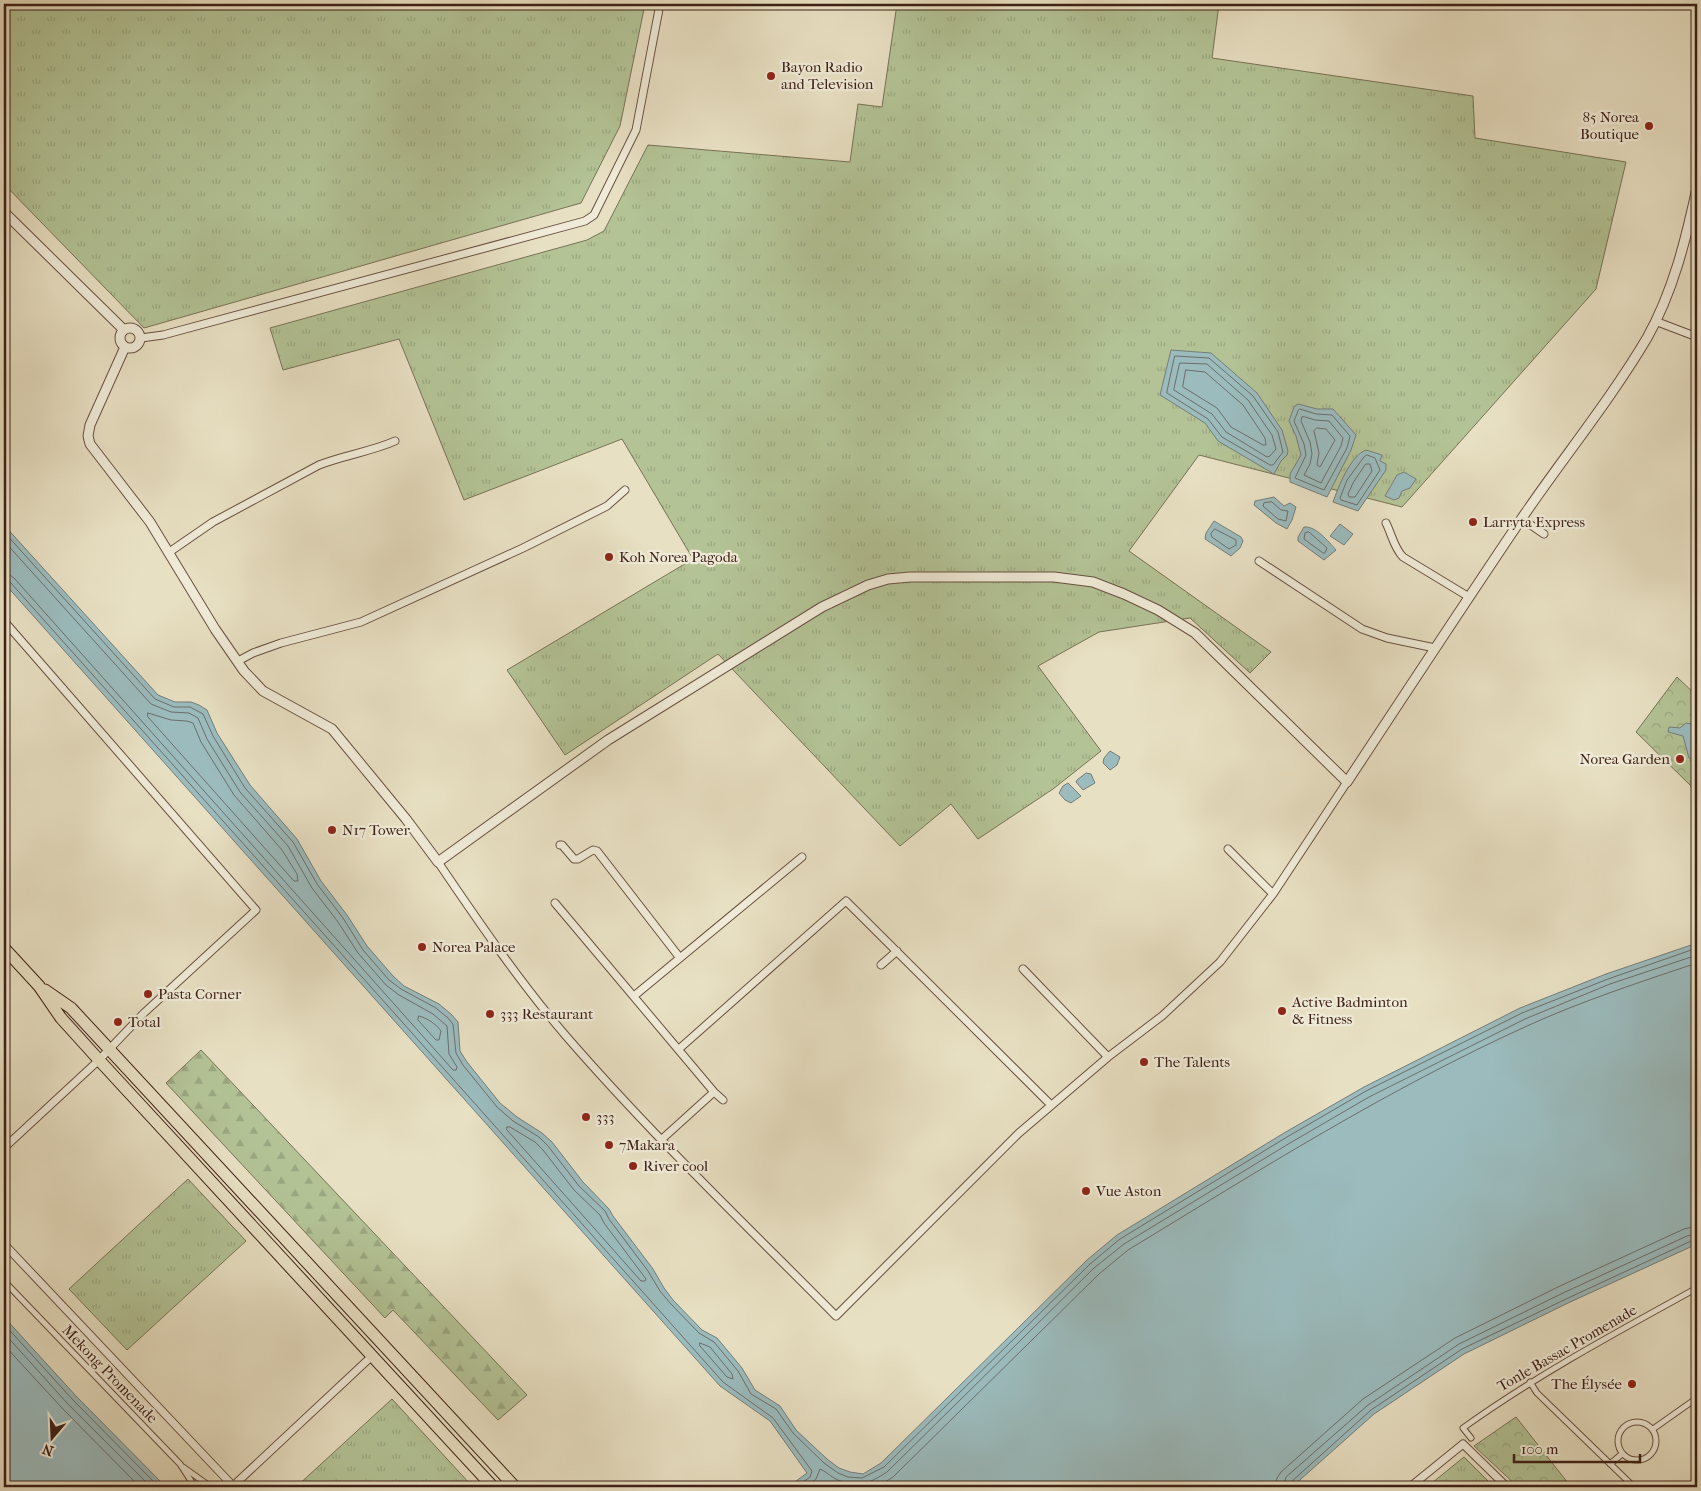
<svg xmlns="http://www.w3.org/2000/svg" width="1701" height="1491" font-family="'IM FELL French Canon',serif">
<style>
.grass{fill:url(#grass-tufts);stroke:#787256}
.forest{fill:url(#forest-firs);stroke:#787256}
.park{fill:url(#park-crowns);stroke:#787256}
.water{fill:#9bbbbd;stroke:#757d7a}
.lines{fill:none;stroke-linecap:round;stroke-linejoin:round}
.shore{stroke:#6c6e6a;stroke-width:1}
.pedestrian-casing{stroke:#685041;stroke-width:7}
.minor-casing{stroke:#685041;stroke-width:9}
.tertiary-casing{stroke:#685041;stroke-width:11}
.primary-casing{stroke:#3d2016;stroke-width:13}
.pedestrian{stroke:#f0ebd8;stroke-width:5}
.minor{stroke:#f0ebd8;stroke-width:7}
.tertiary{stroke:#f0ebd8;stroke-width:9}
.primary{stroke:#e8e0c3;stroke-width:11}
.poi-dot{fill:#8f2418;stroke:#f0ebd8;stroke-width:2}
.labels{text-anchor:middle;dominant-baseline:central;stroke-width:4.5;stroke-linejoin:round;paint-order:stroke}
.poi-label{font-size:15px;fill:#3d2016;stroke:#f0ebd8;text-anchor:start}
.street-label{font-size:15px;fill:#3d2016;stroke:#f0ebd8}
</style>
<defs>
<pattern id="grass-tufts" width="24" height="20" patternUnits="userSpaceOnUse" patternTransform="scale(1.25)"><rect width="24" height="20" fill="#b3c396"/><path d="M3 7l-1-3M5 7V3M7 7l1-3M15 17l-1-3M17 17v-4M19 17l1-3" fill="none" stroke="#9ba781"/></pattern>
<pattern id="forest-firs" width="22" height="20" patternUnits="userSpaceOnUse" patternTransform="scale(1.25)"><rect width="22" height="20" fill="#b3c396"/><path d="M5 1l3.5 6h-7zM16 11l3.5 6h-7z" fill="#9ba781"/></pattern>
<pattern id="park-crowns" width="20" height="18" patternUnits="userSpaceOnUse" patternTransform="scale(1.25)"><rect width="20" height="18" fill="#b3c396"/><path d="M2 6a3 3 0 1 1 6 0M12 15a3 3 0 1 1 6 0" fill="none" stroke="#9ba781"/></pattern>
</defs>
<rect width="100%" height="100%" fill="#e8e0c3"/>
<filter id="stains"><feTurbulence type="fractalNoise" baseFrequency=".004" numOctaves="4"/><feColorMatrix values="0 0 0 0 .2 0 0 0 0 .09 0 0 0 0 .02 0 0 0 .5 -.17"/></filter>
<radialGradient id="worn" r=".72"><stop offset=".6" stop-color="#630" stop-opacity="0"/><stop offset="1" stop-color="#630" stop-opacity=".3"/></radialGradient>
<path class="grass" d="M4,4H645L620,126L581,203L144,328L4,184Z
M897,4H1219L1212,58L1473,96L1475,138L1626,162L1596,289L1402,507L1199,455L1129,551L1271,652L1250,673L1190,618L1099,632L1038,666L1101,751L1053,789L978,839L951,804L900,846L718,654L565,755L507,670L693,559L622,439L464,500L399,339L283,370L270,328L587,240L604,231L648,145L850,162L858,104L882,107Z
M188,1179L246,1241L127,1350L69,1289Z
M392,1399L471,1485L469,1487H296Z
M1464,1457L1494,1487H1427Z"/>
<path class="forest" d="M201,1050L527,1395L498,1420L393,1310L385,1318L166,1083Z"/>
<path class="park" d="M1677,677L1697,696V806H1695L1691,786L1636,732Z
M1516,1417L1568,1483L1564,1487H1518L1474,1446Z"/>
<path class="water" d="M1171,350L1211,353L1257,393L1282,430L1288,451L1287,455L1281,461L1274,474L1218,441L1205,423L1160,395Z
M1298,404L1317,409H1333L1356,435L1351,450L1327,497L1290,482V474L1301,455L1296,436L1289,421L1294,407Z
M1366,450L1382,455L1380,461L1386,464V470L1358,511L1333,502C1338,488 1350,456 1366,450Z
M1404,472L1416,479L1410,488L1402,491L1399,498L1394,500L1385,496L1397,475Z
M1274,497L1284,506L1290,503L1296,507L1292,520L1287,529L1276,523L1254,505L1255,501Z
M1214,521L1241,537L1243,541L1240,548L1231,556L1205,539L1206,533Z
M1340,524L1353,534L1344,545L1330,536Z
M4,525L158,695L175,702H191L199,705L207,710L217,733L250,785L297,839L321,881L347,915L367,946L393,976L404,986L439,1004L451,1014L458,1022L460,1051L467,1062L500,1103L517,1117L542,1133L552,1142L583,1182L609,1209L613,1216L653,1269L664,1288L673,1300L702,1330L717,1338L742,1368L755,1390L780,1406L796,1430L827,1459L839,1468L850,1472L863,1474L881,1463L1087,1260L1117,1235L1284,1133L1364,1087L1520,1008L1606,974L1697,943V1244L1568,1303L1464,1354L1374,1414L1292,1487H788L807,1473L770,1421L720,1386L4,583Z
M1304,527C1316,526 1328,541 1336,550L1324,560L1298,541V537Z
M1686,723L1692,724L1694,727C1691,735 1691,742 1697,748V761L1689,758L1683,736L1668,732L1669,727L1680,728Z
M1110,751L1120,757L1117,765L1110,770L1103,763L1104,758Z
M1086,773L1091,774L1095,783L1083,790L1076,782L1077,780Z
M1068,783L1081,796L1071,803L1065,800L1059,793L1063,786Z
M4,1317L76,1396L166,1487H4Z"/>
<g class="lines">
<path class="shore" d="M1175,356L1209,358L1253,396L1278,432L1283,452L1273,465H1270L1222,437L1208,419L1167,393Z
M1180,363L1207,364L1248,400L1272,435L1276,449L1270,456L1267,457L1226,432L1212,414L1174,390Z
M1186,370L1205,372L1243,405L1265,438L1266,445H1263L1231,427L1217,408L1183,387Z
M1300,409L1316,414L1332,415L1350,436L1347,448L1324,490L1295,478L1306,455L1304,444L1294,421L1298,411Z
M1305,417L1315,420L1329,421L1343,438L1341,446L1321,483L1304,475L1310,464L1312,454L1310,442L1301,421L1302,417Z
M1317,428L1326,429L1335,440L1320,467L1317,465L1319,453L1314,431Z
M1367,455L1375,458L1380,470L1357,505L1341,500L1340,498L1347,480L1364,457Z
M1366,464H1370L1372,471L1355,497H1349L1348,494L1353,483Z
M1272,502L1281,510L1288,511L1286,521L1278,519L1263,506L1264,503Z
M1215,529L1236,540V545L1229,549L1212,537L1211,534Z
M4,532L155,699L174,707H190L203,714L213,736L245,788L293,842L317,884L343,918L363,950L389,980L401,989L436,1008L448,1018L453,1024L456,1053L463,1065L497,1107L513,1121L539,1137L548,1146L579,1186L605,1211L609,1219L648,1271L660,1291L670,1303L699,1333L714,1342L738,1371L751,1394L776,1409L793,1433L824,1463L838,1473L848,1477L862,1478L884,1467L1090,1264L1120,1239L1287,1137L1366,1091L1522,1013L1608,979L1697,948
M1309,532L1327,548L1325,553H1323L1304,539L1305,533Z
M4,541L151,704L171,712L189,713L198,718L207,739L240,792L288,846L312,888L338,922L358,953L386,985L399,995L433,1014L447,1026L449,1054L457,1067L456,1070H453L14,578L10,575L4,574
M4,580L10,582L723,1382L773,1418L812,1471L810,1477L796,1487
M148,713L171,720L187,721L193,723L201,742L234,795L282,850L297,874L298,881H294L148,717Z
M419,1016C427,1018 436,1024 441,1031L439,1040H436L418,1020Z
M507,1127H510L535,1142L543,1150L574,1190L600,1215L604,1223L646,1279L645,1281H641L507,1130Z
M4,1324L72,1399L159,1487
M4,1333L67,1403L151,1487
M700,1343L710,1347L732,1374L733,1379L727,1377L700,1346Z
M4,1345L62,1408L140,1487
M807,1487L816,1479L820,1469C825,1471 829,1475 834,1478C856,1490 868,1484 887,1472L1094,1268L1124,1244L1290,1143L1369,1097L1525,1019L1610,984L1697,955
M877,1487L893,1477L1099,1274L1128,1250C1258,1171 1388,1089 1527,1026C1582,1001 1640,982 1697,963
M1275,1487L1277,1478L1281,1472L1363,1399L1455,1338L1560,1286L1684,1229L1697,1226
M1283,1487L1286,1477L1368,1405L1459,1344L1563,1293L1687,1236L1697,1234
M1289,1487L1291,1482L1371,1410L1462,1349L1566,1299L1689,1242L1697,1240"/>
<defs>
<path id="pedestrian" d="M4,1281L180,1464L195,1487
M1530,1382L1537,1393L1634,1487
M1618 1441a19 19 0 1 1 38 0a19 19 0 1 1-38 0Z
M1653,1429L1697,1398
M1471,1438L1463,1428C1537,1375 1617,1332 1697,1288
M1610,1464L1622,1454
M183,1467L211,1487"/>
<path id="minor" d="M1655,321L1697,337
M141,338L163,335L585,221L594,215L636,130L660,4
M1522,519L1544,534
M1386,523C1392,535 1394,548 1403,557L1469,597
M168,553L213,522L319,465C344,455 370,452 395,441
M1259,561L1362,629L1387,638L1435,648
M4,621L256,910L144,1013L99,1060L4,1148
M238,661L253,653L281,643L361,622L523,548L607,506L625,490
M560,845H562L574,859H578L593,850L597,851L680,958
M1228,849L1273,894
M438,862C478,921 519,981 566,1036C651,1134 745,1224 836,1316L1019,1133L1108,1057L1162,1016L1220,962L1273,894L1347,782
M555,903L714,1092
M881,965L897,951
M1023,969L1108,1057
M634,996L802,857
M679,1049L846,901L1051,1105
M661,1140L714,1092L723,1100
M4,1244L234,1487
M233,1486L372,1356
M1410,1487L1463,1444L1507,1487"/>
<path id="tertiary" d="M4,212L124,330
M120 338a10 10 0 1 1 20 0a10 10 0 1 1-20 0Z
M125,347L90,425L88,436L90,444L150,522L215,629L244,671L263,691L332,729L406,819L438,862L608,740L822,607L868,585L888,579L910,577H1054L1093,582L1124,594L1158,610L1195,633L1347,782C1405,694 1462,607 1520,521C1562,459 1609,402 1647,338C1673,292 1686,239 1697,188"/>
<path id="primary" d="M4,948L39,986L61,1018L99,1060L493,1487
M45,990L71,1008L515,1487"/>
</defs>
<use href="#pedestrian" class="pedestrian-casing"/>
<use href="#minor" class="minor-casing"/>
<use href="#tertiary" class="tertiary-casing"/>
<use href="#primary" class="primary-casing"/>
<use href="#pedestrian" class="pedestrian"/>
<use href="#minor" class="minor"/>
<use href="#tertiary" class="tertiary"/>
<use href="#primary" class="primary"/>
</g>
<g class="poi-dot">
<circle cx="771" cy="76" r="5"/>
<circle cx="1649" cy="126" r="5"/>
<circle cx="1473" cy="522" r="5"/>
<circle cx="609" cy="557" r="5"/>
<circle cx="1680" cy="759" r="5"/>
<circle cx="332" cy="830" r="5"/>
<circle cx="422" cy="947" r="5"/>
<circle cx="148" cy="994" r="5"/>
<circle cx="1282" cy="1011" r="5"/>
<circle cx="490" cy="1014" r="5"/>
<circle cx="118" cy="1022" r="5"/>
<circle cx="1144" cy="1062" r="5"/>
<circle cx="586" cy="1117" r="5"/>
<circle cx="609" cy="1145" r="5"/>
<circle cx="633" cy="1166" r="5"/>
<circle cx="1086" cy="1191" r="5"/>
<circle cx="1632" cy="1384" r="5"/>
</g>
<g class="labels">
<g class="poi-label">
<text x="781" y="67">Bayon Radio<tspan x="781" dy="17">and Television</tspan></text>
<text x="1639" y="117" text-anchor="end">85 Norea<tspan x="1639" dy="17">Boutique</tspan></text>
<text x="1483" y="522">Larryta Express</text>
<text x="619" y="557">Koh Norea Pagoda</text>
<text x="1670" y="759" text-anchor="end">Norea Garden</text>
<text x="342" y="830">N17 Tower</text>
<text x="432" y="947">Norea Palace</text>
<text x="158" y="994">Pasta Corner</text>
<text x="1292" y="1002">Active Badminton<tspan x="1292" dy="17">&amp; Fitness</tspan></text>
<text x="500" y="1014">333 Restaurant</text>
<text x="128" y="1022">Total</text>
<text x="1154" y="1062">The Talents</text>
<text x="596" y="1117">333</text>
<text x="619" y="1145">7Makara</text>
<text x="643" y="1166">River cool</text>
<text x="1096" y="1191">Vue Aston</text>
<text x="1622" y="1384" text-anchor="end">The Élysée</text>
</g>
<g class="street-label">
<text transform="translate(1567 1348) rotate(-30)">Tonle Bassac Promenade</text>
<text transform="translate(110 1374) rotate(46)">Mekong Promenade</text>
</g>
</g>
<rect width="1701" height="1491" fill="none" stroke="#e8e0c3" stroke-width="20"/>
<rect x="5" y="5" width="1691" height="1481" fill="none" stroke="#3d2016" stroke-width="2.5"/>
<rect x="10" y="10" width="1681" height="1471" fill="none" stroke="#3d2016"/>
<g transform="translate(52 1438) rotate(199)" stroke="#f0ebd8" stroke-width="4" paint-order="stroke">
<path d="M0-4L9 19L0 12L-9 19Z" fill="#3d2016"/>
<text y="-8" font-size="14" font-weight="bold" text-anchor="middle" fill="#3d2016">N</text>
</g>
<path d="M1514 1454v8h126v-8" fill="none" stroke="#3d2016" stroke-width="2.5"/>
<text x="1521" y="1454" font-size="15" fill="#3d2016" stroke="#f0ebd8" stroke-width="4" paint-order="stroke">100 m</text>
<rect width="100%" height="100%" filter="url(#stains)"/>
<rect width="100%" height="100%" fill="url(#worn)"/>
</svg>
